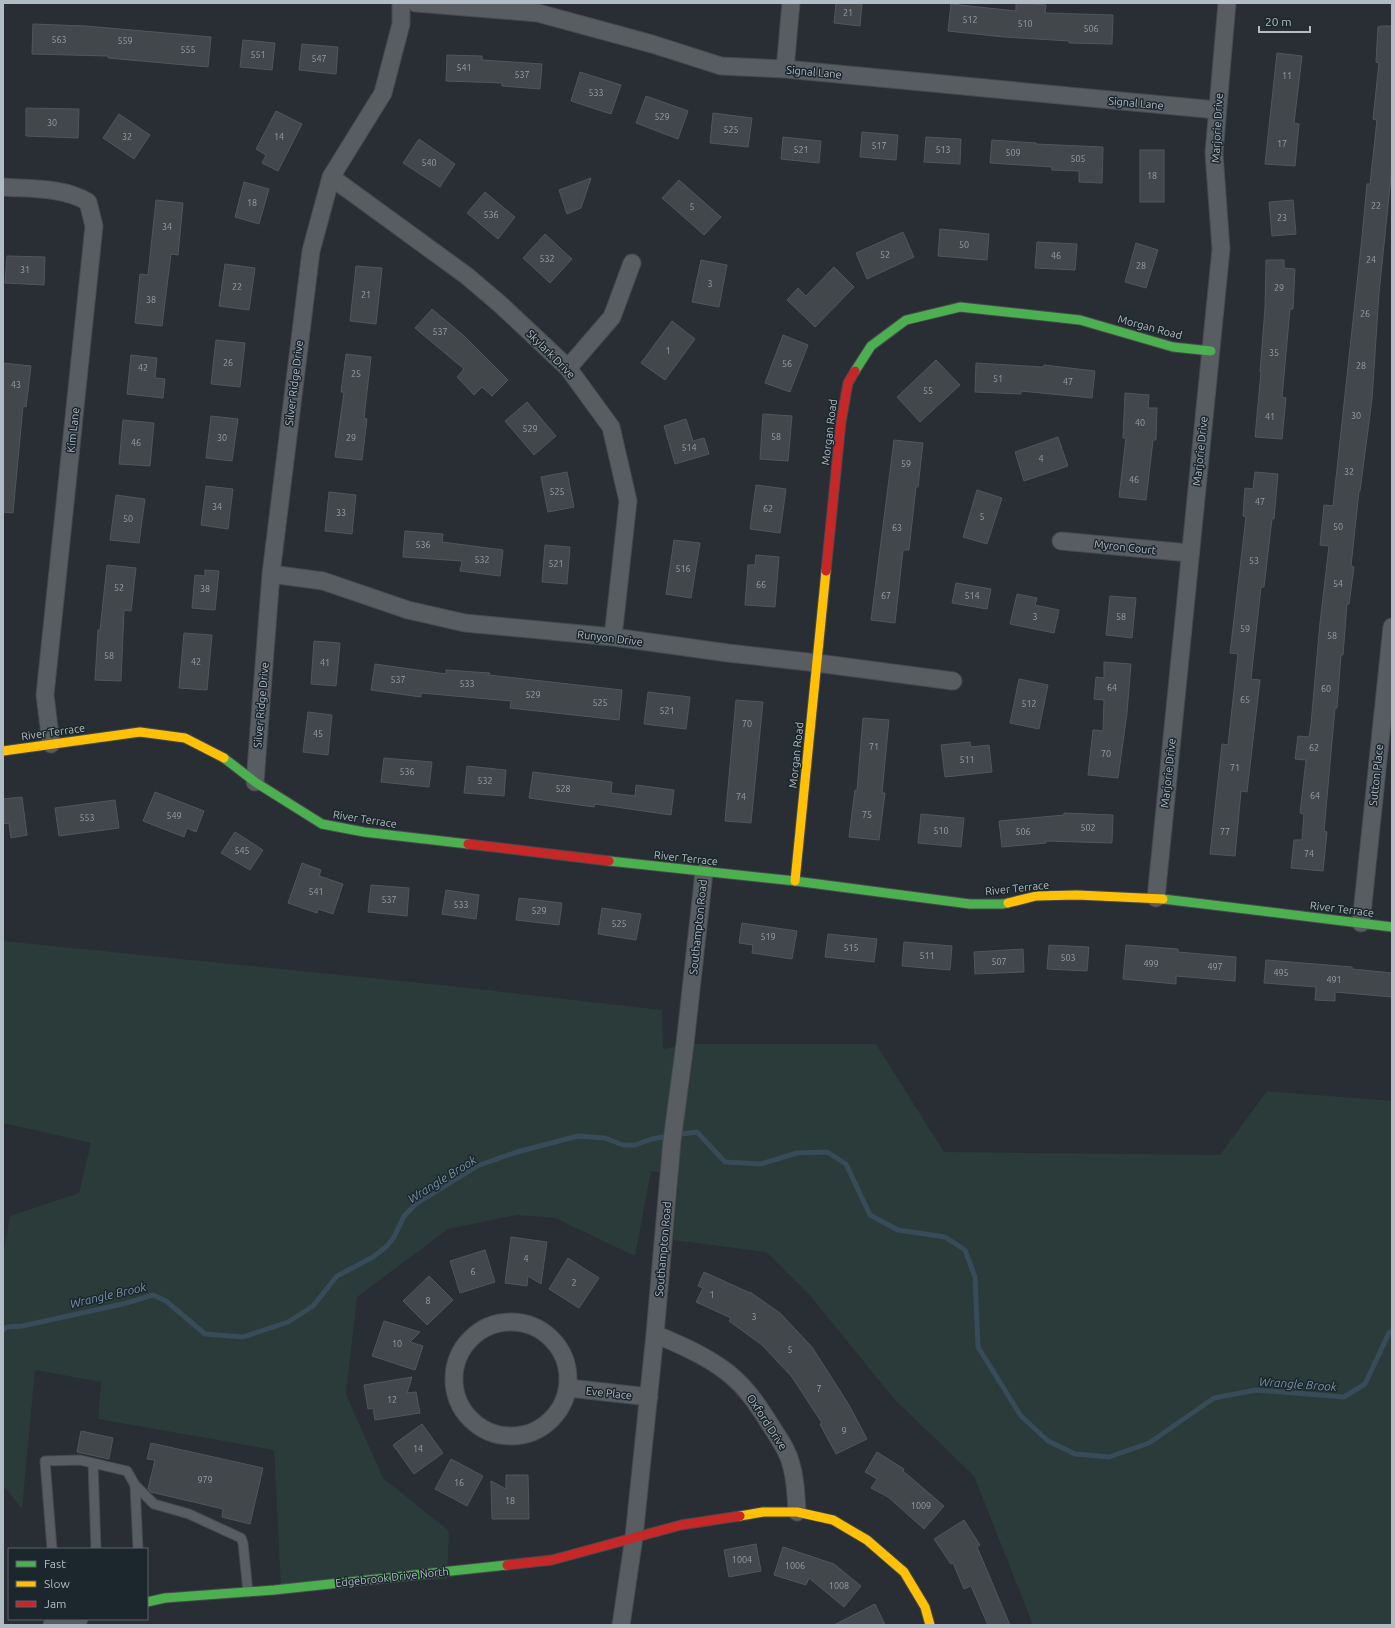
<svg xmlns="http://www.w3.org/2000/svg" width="1395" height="1628" font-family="Ubuntu,sans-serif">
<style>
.green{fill:#2a3b39}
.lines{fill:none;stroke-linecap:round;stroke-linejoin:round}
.stream{stroke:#374b59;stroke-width:5}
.building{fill:#41474b;stroke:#50565b}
.lane-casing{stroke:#464a4e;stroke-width:11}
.street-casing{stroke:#464a4e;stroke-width:19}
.fast-casing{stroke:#464a4e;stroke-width:11}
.slow-casing{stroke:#464a4e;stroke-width:11}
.jam-casing{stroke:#464a4e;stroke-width:11}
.lane{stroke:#585d61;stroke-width:9}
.street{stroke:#585d61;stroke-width:17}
.fast{stroke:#4caf50;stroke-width:9}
.slow{stroke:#ffc107;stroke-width:9}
.jam{stroke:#c62828;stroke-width:9}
.labels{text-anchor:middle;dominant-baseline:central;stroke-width:3;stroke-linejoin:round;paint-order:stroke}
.number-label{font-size:9px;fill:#969fa6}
.street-label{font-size:11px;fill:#b2bcc4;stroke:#1c262d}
.water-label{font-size:12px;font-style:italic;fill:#7592a5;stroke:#1c262d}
</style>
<rect width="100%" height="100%" fill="#282e33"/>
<path class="green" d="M3,941L441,985L662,1010L663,1049L692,1044H876L944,1152L1220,1155L1267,1091L1392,1101V1625H1033L974,1476L895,1400L808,1293L766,1252L673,1240L679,1176L651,1171L635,1256L555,1218L517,1215L448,1229L357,1297L346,1394L383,1478L449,1531L447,1579L281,1588L274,1450L98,1419L101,1382L35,1370L22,1509L3,1485V1256L10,1216L79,1193L91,1143L3,1123Z"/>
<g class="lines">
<path class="stream" d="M682,1134L697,1132L725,1162L761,1164L797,1153L827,1152L846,1164L870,1215L898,1230L945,1237L965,1250L975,1277L978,1347L1021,1416L1048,1441L1075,1454L1109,1457L1149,1443L1214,1398L1256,1390L1344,1397L1365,1384L1389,1333L1392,1331
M3,1330L7,1327L22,1326L123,1304L153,1295L166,1301L205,1334L243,1337L288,1322L313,1306L337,1276L373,1257L387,1246L394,1237L404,1216L417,1203L477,1166L517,1152L578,1136L605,1138L623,1145H635L652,1139L663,1137"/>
</g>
<path class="building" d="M836,3H862L860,26L834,23Z
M1016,3L1046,5L1045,13L1113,15L1112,44L1069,43V41L1004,37L948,31L951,4L1016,11Z
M33,24L86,26L211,37L208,67L108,58V56L32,54Z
M1382,26H1392V167L1379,293L1372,399L1360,491H1359L1351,566L1354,567L1349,604H1347L1343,655H1341L1337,708H1335L1324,831L1327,832L1323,871L1291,868L1294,840H1302L1304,814L1300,813L1306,760L1295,759L1298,736L1309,737L1311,724L1320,623L1329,546L1320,545L1324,505L1333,506L1362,237L1367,184H1370L1377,120L1373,119L1379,63L1376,62L1378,27Z
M243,40L275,43L272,70L240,67Z
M302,44L338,47L336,74L299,70Z
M1277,53L1302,56L1294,123L1299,124L1295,166L1265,164Z
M447,55L482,56V60L542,64L540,89L502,86V83L446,81Z
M580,72L621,85L611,114L571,101Z
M646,96L688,111L678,139L636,123Z
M26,108L79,109L78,138L26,136Z
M276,111L302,124L278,171L262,163L266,155L256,149Z
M713,113L752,118L748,147L710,143Z
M119,114L150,135L134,159L103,138Z
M862,132L898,135L896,160L860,157Z
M783,137L821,141L819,163L781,159Z
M926,137L961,139L960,164L924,162Z
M419,139L455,164L440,187L403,163Z
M992,140L1036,143V144L1103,147L1102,183L1079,182V171L1052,170V167L990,163Z
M1140,150H1164V202H1140Z
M591,178L581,208L567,214L559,190Z
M679,180L721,217L704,235L662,198Z
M244,182L269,189L259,224L235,217Z
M485,192L515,217L498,239L467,213Z
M156,200L183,203L178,255L171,254L162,326L135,323L140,274L148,275Z
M1293,200L1296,234L1272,236L1269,202Z
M940,229L989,234L987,260L938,256Z
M903,232L914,257L867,279L856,253Z
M545,234L572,259L550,283L523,258Z
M1037,242L1077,244L1075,270L1035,268Z
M1136,243L1158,250L1146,288L1125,282Z
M7,256L45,257L44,285L5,283Z
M701,260L727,265L719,307L692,302Z
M1266,260H1284V268L1295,269L1293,309H1290L1282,397L1286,398L1282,439L1255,437L1261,372H1260L1265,308Z
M225,264L255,268L249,310L219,306Z
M356,266L382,268L376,324L350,321Z
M834,267L854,287L815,327L787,300L798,288L806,296Z
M432,309L463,335L508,380L492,396L482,387L474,395L457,377L464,369L415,328Z
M672,321L695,339L665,380L641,363Z
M783,335L808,345L790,392L765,383Z
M216,340L245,343L240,387L211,384Z
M346,354L371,357L364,418L367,419L362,460L335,457L344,392H341Z
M131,355L157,358L155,378L165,379L163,398L127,394Z
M936,360L960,385L920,422L897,397Z
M3,363L31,366L26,407L23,406L13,513L3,512Z
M976,363L1043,367L1044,365L1095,371L1092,398L1021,391V394L975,392Z
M1125,393L1149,395L1148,408H1157L1156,440H1153L1146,500L1119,497L1126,438H1123Z
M527,402L556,436L534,455L505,421Z
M763,414L792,416L788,461L760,459Z
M211,416L238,419L232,461L206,458Z
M686,419L693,441L704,438L709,454L675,464L664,426Z
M123,420L154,423L150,466L119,464Z
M1058,437L1068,466L1024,481L1015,452Z
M894,440L923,443L918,487H916L909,550H903L895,623L871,620Z
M567,472L574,507L548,512L541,477Z
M1255,472L1278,474L1274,519H1272L1264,587H1261L1251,679L1260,680L1247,792L1241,791L1235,856L1210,854L1222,744L1228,745L1238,654L1230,653L1246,517L1243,516L1245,488L1253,489Z
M756,485L786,489L780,533L750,529Z
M206,486L233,489L228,529L201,525Z
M977,490L1002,498L987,544L963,537Z
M329,492L356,495L352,534L325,531Z
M116,495L145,499L139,543L110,540Z
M405,531L443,534L442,542L503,550L500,576L460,571L462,561L403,557Z
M674,540L700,543L691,598L666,594Z
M545,545L570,547L567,584L542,582Z
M756,555L779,557L775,607L745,605L748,565H755Z
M107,565L136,568L131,611L124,610L121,681L95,680L98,630H100Z
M205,570L219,571L215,610L192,608L195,575L205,576Z
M956,583L991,589L987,609L952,603Z
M1017,594L1037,598L1035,605L1059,610L1054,633L1010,624Z
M1110,596L1136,598L1132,638L1106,635Z
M184,633L212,635L207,690L179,688Z
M314,641L340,643L336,686L311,684Z
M1104,662L1131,664L1127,713L1118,778L1088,775L1093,730L1103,731L1104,700L1094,699L1096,677L1104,678Z
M375,664L446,674V670L490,673L489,675L622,690L619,720L510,708L511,701L421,693V697L371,690Z
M1019,679L1048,685L1039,729L1010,723Z
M648,692L690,697L686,729L644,724Z
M736,700L763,702L751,823L725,821Z
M308,712L332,715L328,755L303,752Z
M863,718L889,720L882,793H885L879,840L849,837L855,790H857Z
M970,742L971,747L989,745L992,772L945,777L941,745Z
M384,758L432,762L429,787L381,782Z
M467,766L506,770L504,796L464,793Z
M533,772L612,782L611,793L635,796L636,785L674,790L671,815L595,804L594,807L529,798Z
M155,792L204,811L196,832L187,828L184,837L143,821Z
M22,797L27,835L11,838L9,823L3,824V799Z
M115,800L119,828L59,836L55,808Z
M1064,813L1113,815L1112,843L1046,841V843L1002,847L999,821L1064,815Z
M921,814L964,818L961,847L918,843Z
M235,832L263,850L250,870L221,853Z
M302,863L321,870L319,876L343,884L333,914L318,909L317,913L288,903Z
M371,885L409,888L407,916L368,912Z
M446,890L479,895L476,919L442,914Z
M519,898L562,903L559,925L516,920Z
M602,908L641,914L636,940L598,934Z
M742,923L797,931L792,959L752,953L753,945L739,943Z
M828,934L877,939L874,962L825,957Z
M904,942L952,946L950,970L902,966Z
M1049,945L1089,947L1087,971L1047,969Z
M1126,945L1178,949V952L1236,957L1235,981L1176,976V984L1123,979Z
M1023,949L1024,972L975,974L974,952Z
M1266,960L1352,967V969L1392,973V997L1335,992V1001L1315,1000L1316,987L1264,983Z
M511,1237L547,1242L541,1284L528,1276L527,1286L505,1283Z
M485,1250L495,1282L460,1293L450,1261Z
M568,1258L599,1278L579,1308L549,1289Z
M704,1272L750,1293V1292L780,1313L812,1347L849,1405L867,1439L836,1454L820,1424L822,1423L792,1377L762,1345L729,1321L731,1318L696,1302L703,1288L698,1286Z
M429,1276L453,1300L427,1325L403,1301Z
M384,1321L420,1332L410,1342L423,1346L415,1370L372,1356Z
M412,1377L407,1393L416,1392L420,1413L375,1420L373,1408L368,1409L364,1385Z
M422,1424L443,1453L414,1474L393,1445Z
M81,1431L113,1438L109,1459L77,1452Z
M151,1443L263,1468L250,1524L222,1517L223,1509L151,1492L148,1489L155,1460L147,1459Z
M877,1452L904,1469L903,1471L944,1506L924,1529L888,1497L871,1488L877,1479L865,1472Z
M451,1459L483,1476L467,1506L435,1489Z
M506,1475H528L529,1519H492L491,1481L506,1489Z
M964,1520L980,1545L977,1547L1010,1625H988L971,1586L964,1589L953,1563L951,1564L934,1539Z
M756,1544L761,1571L729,1577L724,1550Z
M783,1547L834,1564L861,1586L844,1607L809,1578L806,1585L774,1575Z
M875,1604L885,1625H834Z"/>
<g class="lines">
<defs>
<path id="lane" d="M93,1463L96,1549
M135,1485L154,1504L189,1514L241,1538L243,1543L248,1592
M52,1549L45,1461L80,1460L127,1471L135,1485L138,1549"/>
<path id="street" d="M416,3L538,13L652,44L721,66L785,69L1217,110
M785,69L791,3
M331,177L467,276L501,305L568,368L611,427L628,501L613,637
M3,187C30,189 64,187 88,202L94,226L45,695L51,744
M568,368L612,317L632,263
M1061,541L1189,553
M271,574L323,581L408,610L465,623L613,637L728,653L817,663L953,681
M255,782L271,574L311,251L331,177L383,93L401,24V3
M1156,898L1221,249L1214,153L1227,3
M1361,923L1392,627
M454 1379a57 57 0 1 1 114 0a57 57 0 1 1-114 0Z
M655,1334C678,1344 700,1353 720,1367C744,1383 758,1405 773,1429C780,1440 788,1451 791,1464C796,1480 796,1496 797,1512
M569,1388L649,1397
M52,1625L79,1619
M621,1625L634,1537L655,1334L672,1141L685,1044L704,872"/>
<path id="fast" d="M855,371L871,346L906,320L960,307L1080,320L1173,347L1211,351
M224,758L255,782L322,824L364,832L468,844
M609,861L795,881L970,904H1002L1008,903
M1163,899L1392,927
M147,1602L165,1598L274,1590L507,1565"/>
<path id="slow" d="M3,751L140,732L185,738L224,758
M795,881L826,571
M1008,903L1036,896L1077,895L1163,899
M740,1516L763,1512H797L833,1520L867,1540L904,1572L925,1607L930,1625"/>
<path id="jam" d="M826,571L841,422L848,383L855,371
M468,844L609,861
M507,1565L552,1560L681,1525L740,1516"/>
</defs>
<use href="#lane" class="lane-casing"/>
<use href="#street" class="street-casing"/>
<use href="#fast" class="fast-casing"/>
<use href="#slow" class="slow-casing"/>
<use href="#jam" class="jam-casing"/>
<use href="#lane" class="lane"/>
<use href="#street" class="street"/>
<use href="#fast" class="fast"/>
<use href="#slow" class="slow"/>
<use href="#jam" class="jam"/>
</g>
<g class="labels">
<g class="number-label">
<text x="848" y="13">21</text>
<text x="970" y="20">512</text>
<text x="1025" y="24">510</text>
<text x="1091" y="29">506</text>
<text x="59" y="40">563</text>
<text x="125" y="41">559</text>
<text x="188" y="50">555</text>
<text x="258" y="55">551</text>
<text x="319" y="59">547</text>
<text x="464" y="68">541</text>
<text x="522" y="75">537</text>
<text x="1287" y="76">11</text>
<text x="596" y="93">533</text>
<text x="662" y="117">529</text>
<text x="52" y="123">30</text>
<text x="731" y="130">525</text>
<text x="127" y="137">32</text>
<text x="279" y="137">14</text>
<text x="1282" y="144">17</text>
<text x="879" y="146">517</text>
<text x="801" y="150">521</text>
<text x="943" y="150">513</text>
<text x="1013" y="153">509</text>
<text x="1078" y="159">505</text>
<text x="429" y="163">540</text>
<text x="1152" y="176">18</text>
<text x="252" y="203">18</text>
<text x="1376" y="206">22</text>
<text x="692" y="207">5</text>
<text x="491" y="215">536</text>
<text x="1282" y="218">23</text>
<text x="167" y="227">34</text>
<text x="964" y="245">50</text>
<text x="885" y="255">52</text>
<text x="1056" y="256">46</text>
<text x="547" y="259">532</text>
<text x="1371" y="260">24</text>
<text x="1141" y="266">28</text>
<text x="25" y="270">31</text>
<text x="710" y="284">3</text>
<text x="237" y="287">22</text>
<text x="1279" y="288">29</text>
<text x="366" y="295">21</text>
<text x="151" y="300">38</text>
<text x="1365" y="314">26</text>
<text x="440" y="332">537</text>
<text x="668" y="351">1</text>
<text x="1274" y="353">35</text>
<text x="228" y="363">26</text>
<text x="787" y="364">56</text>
<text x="1361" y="366">28</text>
<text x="143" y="368">42</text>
<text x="356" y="374">25</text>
<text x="998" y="379">51</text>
<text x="1068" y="382">47</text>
<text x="16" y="385">43</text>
<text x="928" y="391">55</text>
<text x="1356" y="416">30</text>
<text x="1270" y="417">41</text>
<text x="1140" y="423">40</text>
<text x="530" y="429">529</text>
<text x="776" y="437">58</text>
<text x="222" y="438">30</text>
<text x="351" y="438">29</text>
<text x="136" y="443">46</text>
<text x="689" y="448">514</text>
<text x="1041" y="459">4</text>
<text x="906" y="464">59</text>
<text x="1349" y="472">32</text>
<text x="1134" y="480">46</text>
<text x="557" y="492">525</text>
<text x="1260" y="502">47</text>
<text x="217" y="507">34</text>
<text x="768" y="509">62</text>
<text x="341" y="513">33</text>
<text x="982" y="517">5</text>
<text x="128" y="519">50</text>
<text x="1338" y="527">50</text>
<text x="897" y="528">63</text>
<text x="423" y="545">536</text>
<text x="482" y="560">532</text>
<text x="1254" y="561">53</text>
<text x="556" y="564">521</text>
<text x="683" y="569">516</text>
<text x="1338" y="584">54</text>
<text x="761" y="585">66</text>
<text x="119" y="588">52</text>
<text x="205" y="589">38</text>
<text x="886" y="596">67</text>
<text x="972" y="596">514</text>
<text x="1035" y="617">3</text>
<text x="1121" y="617">58</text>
<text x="1245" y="629">59</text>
<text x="1332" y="636">58</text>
<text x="109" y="656">58</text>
<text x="196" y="662">42</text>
<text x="325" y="663">41</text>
<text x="398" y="680">537</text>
<text x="467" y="684">533</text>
<text x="1112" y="688">64</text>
<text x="1326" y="689">60</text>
<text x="533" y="695">529</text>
<text x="1245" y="700">65</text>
<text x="600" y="703">525</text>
<text x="1029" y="704">512</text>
<text x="667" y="711">521</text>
<text x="747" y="724">70</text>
<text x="318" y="734">45</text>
<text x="874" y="747">71</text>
<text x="1314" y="748">62</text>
<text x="1106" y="754">70</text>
<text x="967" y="760">511</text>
<text x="1235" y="768">71</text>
<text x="407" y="772">536</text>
<text x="485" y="781">532</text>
<text x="563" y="789">528</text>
<text x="1315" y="796">64</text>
<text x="741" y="797">74</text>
<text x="867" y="815">75</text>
<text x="174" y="816">549</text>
<text x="87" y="818">553</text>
<text x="1088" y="828">502</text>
<text x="941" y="831">510</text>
<text x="1023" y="832">506</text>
<text x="1225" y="832">77</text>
<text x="242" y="851">545</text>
<text x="1309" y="854">74</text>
<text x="316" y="892">541</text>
<text x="389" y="900">537</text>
<text x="461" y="905">533</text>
<text x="539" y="911">529</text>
<text x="619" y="924">525</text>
<text x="768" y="937">519</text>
<text x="851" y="948">515</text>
<text x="927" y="956">511</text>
<text x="1068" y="958">503</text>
<text x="999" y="962">507</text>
<text x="1151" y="964">499</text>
<text x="1215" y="967">497</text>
<text x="1281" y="973">495</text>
<text x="1334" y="980">491</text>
<text x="526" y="1259">4</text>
<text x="473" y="1272">6</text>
<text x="574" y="1283">2</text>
<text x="712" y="1295">1</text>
<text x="428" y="1301">8</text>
<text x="754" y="1317">3</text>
<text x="397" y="1344">10</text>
<text x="790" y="1350">5</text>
<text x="819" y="1389">7</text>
<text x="392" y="1400">12</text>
<text x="844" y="1431">9</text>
<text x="418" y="1449">14</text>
<text x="205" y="1480">979</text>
<text x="459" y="1483">16</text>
<text x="510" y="1501">18</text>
<text x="921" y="1506">1009</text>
<text x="742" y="1560">1004</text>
<text x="795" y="1566">1006</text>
<text x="839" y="1586">1008</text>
</g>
<g class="street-label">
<text transform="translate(814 72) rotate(5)">Signal Lane</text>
<text transform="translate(1136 103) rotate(5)">Signal Lane</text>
<text transform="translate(1217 128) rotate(-87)">Marjorie Drive</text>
<text transform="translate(1150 327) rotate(15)">Morgan Road</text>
<text transform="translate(551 354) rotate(45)">Skylark Drive</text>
<text transform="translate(294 383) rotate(-83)">Silver Ridge Drive</text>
<text transform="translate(73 430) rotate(-84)">Kim Lane</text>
<text transform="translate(829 432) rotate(-83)">Morgan Road</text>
<text transform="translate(1200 451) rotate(-84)">Marjorie Drive</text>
<text transform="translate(1125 547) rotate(6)">Myron Court</text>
<text transform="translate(610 638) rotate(7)">Runyon Drive</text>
<text transform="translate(261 705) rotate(-85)">Silver Ridge Drive</text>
<text transform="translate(53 732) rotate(-8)">River Terrace</text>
<text transform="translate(796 755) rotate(-84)">Morgan Road</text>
<text transform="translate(1168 773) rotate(-84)">Marjorie Drive</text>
<text transform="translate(1376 775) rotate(-84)">Sutton Place</text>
<text transform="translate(365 819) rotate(9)">River Terrace</text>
<text transform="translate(686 858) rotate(6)">River Terrace</text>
<text transform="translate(1017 888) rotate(-6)">River Terrace</text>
<text transform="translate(1342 909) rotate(7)">River Terrace</text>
<text transform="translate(698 927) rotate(-84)">Southampton Road</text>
<text transform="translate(663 1249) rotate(-85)">Southampton Road</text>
<text transform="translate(609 1393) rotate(6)">Eve Place</text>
<text transform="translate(767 1422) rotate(57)">Oxford Drive</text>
<text transform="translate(392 1577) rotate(-6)">Edgebrook Drive North</text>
</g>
<g class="water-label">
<text transform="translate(442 1179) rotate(-32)">Wrangle Brook</text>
<text transform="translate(108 1295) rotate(-13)">Wrangle Brook</text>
<text transform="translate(1298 1384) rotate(4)">Wrangle Brook</text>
</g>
</g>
<rect width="1395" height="1628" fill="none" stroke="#b2bcc4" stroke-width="8"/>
<rect x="8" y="1548" width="140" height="72" fill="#1c262d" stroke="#586269"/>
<rect x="16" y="1561" width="20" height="6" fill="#4caf50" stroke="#586269"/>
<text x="44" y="1568" font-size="12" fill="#b2bcc4">Fast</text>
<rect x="16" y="1581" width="20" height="6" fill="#ffc107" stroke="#586269"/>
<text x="44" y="1588" font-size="12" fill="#b2bcc4">Slow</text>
<rect x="16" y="1601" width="20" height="6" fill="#c62828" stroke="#586269"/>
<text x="44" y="1608" font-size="12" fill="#b2bcc4">Jam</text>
<path d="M1259 26v6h51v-6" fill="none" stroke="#b2bcc4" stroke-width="2"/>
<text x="1265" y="26" font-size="12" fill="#b2bcc4" stroke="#1c262d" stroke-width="3" paint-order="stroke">20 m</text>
</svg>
